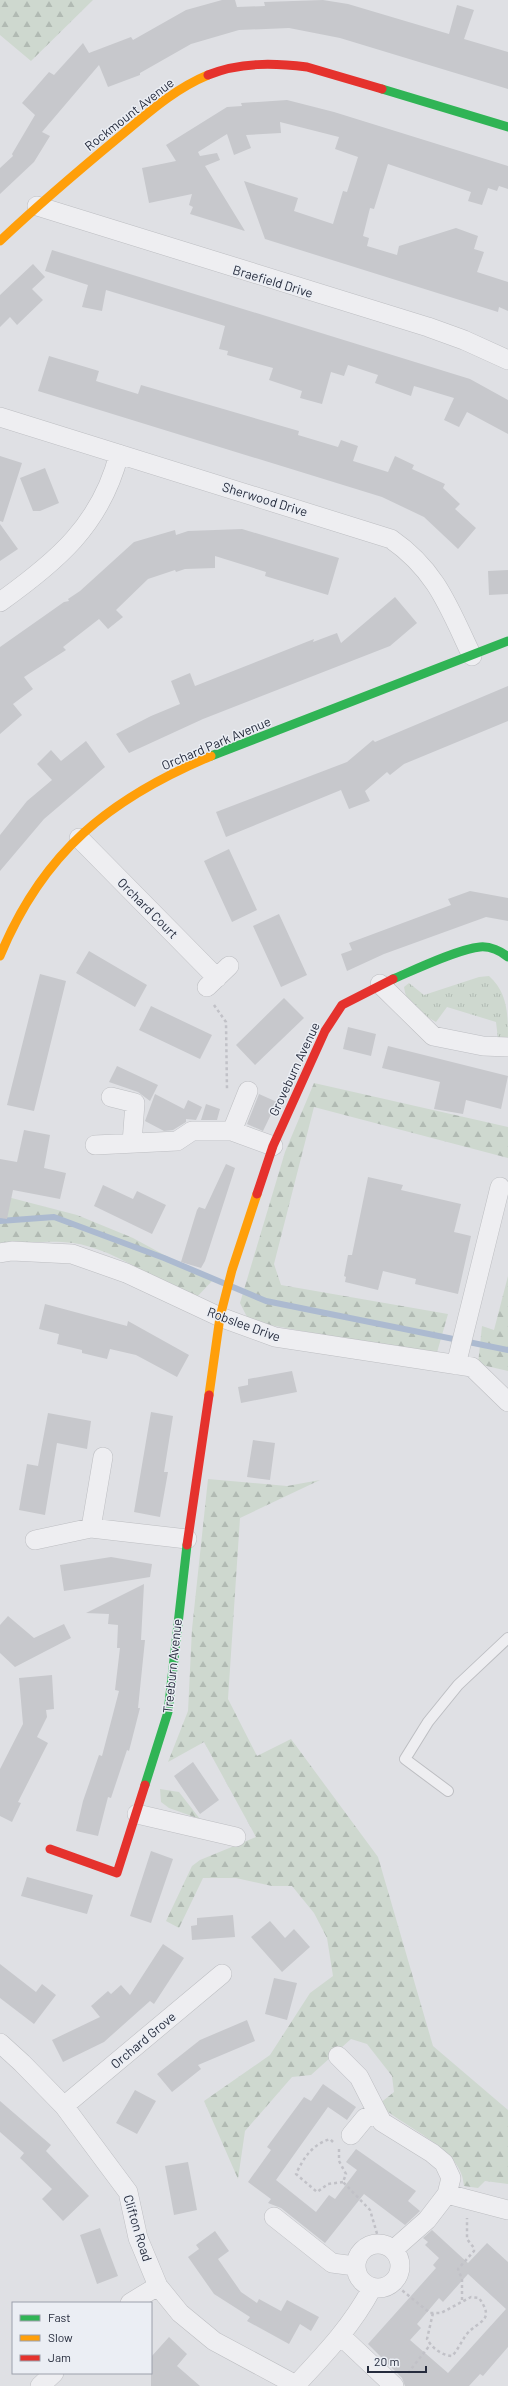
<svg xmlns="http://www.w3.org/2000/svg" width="508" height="2386" font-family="Barlow,sans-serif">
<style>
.grass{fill:url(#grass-tufts)}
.forest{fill:url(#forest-firs)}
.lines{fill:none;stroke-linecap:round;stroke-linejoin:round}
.stream{stroke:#acbad0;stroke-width:6}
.building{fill:#c7c8cc;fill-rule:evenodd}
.lane-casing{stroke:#bdbec2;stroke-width:12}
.street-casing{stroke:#bdbec2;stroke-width:20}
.path{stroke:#c1c1c7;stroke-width:2.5;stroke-dasharray:3 3;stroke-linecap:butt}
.lane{stroke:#eeeef1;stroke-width:10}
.street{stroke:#eeeef1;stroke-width:19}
.fast{stroke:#30b455;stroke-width:9}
.slow{stroke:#ff9f0a;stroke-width:9}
.jam{stroke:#e5322d;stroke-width:9}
.labels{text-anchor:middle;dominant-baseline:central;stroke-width:3;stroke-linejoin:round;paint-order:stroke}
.street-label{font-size:13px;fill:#262c3d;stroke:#ebeef4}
</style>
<defs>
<pattern id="grass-tufts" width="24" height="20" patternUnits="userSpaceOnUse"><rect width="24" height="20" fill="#ced8cf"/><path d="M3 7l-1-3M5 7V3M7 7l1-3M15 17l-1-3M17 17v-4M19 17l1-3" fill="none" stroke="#b1bab3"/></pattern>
<pattern id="forest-firs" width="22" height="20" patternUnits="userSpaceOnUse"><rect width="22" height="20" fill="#ced8cf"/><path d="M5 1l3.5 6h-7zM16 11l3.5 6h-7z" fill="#b1bab3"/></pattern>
</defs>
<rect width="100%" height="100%" fill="#dfe0e4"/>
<path class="grass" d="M489,976C508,993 508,1014 508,1041L498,1039L496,1022L447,1007L436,1022C420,1013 406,1005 404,987L409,983L424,995L479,977Z"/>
<path class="forest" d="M0,0H93L31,61L0,35Z
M314,1083L508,1127V1158L314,1107L274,1264L281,1285L448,1314L436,1356L270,1325L247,1317L240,1303L285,1152Z
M0,1195L77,1215L133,1238L212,1281L196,1298L186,1297C155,1278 110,1248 73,1243C49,1240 24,1243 0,1245Z
M508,1276V1371L478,1364L482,1326L494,1330Z
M208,1479L287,1486L320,1480L240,1518L228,1699L257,1756L291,1739L378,1857L433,2046L508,2110V2184L485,2181L478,2188L464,2186C463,2148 403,2128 379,2104L394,2092L392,2076L367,2044L351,2039L311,2075L292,2077L245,2131L238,2179L204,2101L270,2055L310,1993L333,1976L327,1938L314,1913L292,1886H272L236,1878H203L179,1928L166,1921L192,1866L200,1860L256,1837L204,1742L168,1762L188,1711L192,1629Z
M160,1789L179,1792L200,1819L169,1808L161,1802Z"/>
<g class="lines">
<path class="stream" d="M0,1221L54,1217L164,1258L266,1301L508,1350"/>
</g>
<path class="building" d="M222,0H235L237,7L265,6L264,2L323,0L348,4L449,34L457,5L474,10L464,39L508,52V89L340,38L289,28L239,30L191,44L140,73V75L108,87L99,65L42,132L50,136L34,162L0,194V168L13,156L12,154L35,115L22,103L49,72L54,75L83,43L89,53L131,37L133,40L186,10Z
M287,100L334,112L508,166V189L499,186L497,191L488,188L482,205L468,201L471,192L388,164L374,209L370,208L363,236L369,238L367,246L397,255L399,246L456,228L478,236L474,249L484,252L477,272L508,282V311L499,307L498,312L265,239L244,181L298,198L294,211L333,224L343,191L347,192L358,157L335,149L339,137L280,122L281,133L246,135L251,148L234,155L227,134L198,152L200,156L217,153L220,160L205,166L245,231L190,214L193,207L189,205L192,194L149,203L142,168L176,161L166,145L227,107L242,106L241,103Z
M52,250L470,379L508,400V434L467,412L459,427L444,420L454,398L414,386L411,396L375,383L378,375L348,365L344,376L331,372L322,404L300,398L302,391L269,380L273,368L227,355L228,351L219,349L225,326L106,290L102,311L82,307L88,285L45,271Z
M33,264L45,277L32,289L43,300L17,325L10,317L0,327V295Z
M49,356L99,371L96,381L138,394L141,385L299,431L298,435L338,447L341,440L358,446L353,461L388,472L395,456L414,465L412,469L445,484L443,488L460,504L455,509L476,528L458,549L424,517L382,497L38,391Z
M0,456L22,463L3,522L0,521Z
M45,468L59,503L40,511H33L20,478Z
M0,524L18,549L0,561Z
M242,529L339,558L328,595L265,576L266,572L215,556V568L185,569L176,572L175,570L148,579L116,610L123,617L108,629L99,619L63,647L66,650L24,677L33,689L13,704L22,715L0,734V647L64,602L69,601L68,599L80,591L134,542L175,530L176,535L188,531Z
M508,570V594L489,595L488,571Z
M395,597L417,623L390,646L203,719L129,753L116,734L151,716L180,704L171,681L190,673L195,686L314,639L313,642L337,633L341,643Z
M508,686V721L404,764L390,775L387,772L365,791L370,801L349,809L341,790L226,837L216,812L347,762L373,740L375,742Z
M86,741L105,767L44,819L0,871V835L27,801L52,780L37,764L51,750L61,761Z
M229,849L257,910L232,922L204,861Z
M470,891L508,898V921L486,917L384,954L347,971L341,954L352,950L349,943L451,905L448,899Z
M279,914L307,975L281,987L253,926Z
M89,951L147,985L135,1007L76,973Z
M40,974L66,981L34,1111L7,1105Z
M284,998L304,1018L255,1065L236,1045Z
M151,1006L212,1035L200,1059L139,1030Z
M348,1027L376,1034L371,1056L343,1049Z
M388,1046L508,1076L501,1109L466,1100L463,1114L434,1109L440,1082L382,1068Z
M117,1066L158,1085L150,1101L138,1092L109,1082Z
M155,1094L184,1109L188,1100L202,1107L196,1120L186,1119V1122L173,1130L164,1131L145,1121Z
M259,1094L277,1102L263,1131L247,1124Z
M206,1104L220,1109L217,1120H201Z
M24,1130L50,1135L44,1168L66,1173L60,1199L13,1190L7,1219L0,1218V1159L17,1162Z
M226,1164L235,1168L205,1261L201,1268L181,1262L197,1210L199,1207L205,1209Z
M368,1177L403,1185L401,1190L461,1204L454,1232L471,1236L458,1294L415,1284L416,1279L383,1271L378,1290L345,1282L346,1277L344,1276L348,1255H352Z
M103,1185L133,1199L137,1191L166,1205L152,1234L94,1206Z
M45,1304L127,1326L128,1321L189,1355L177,1377L136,1355L110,1349L107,1359L82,1353V1350L57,1344L59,1334L39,1329Z
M292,1371L297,1392L241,1403L238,1387L248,1385V1379Z
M151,1412L173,1416L164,1472H168L160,1517L134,1512Z
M48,1413L91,1421L87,1449L57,1443L45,1515L19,1510L27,1464L38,1466Z
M253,1440L275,1443L270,1480L247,1477Z
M111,1557L152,1564L150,1577L64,1591L60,1565Z
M144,1584L141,1640H145L138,1708H140L129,1751L127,1750L111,1798L108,1797L98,1836L76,1831L83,1801L99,1755L102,1756L119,1691L115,1690L120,1648H117L118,1625L108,1624L109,1614L86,1613Z
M8,1616L34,1638L64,1624L71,1638L15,1667L0,1653V1625Z
M52,1675L54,1709L46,1710L47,1717L37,1737L48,1743L18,1802L21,1803L12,1822L0,1816V1769L23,1724L19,1678Z
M193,1762L219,1800L200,1814L174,1776Z
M151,1851L173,1859L151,1923L130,1916Z
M27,1877L93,1895L87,1914L21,1896Z
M233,1915L235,1937L192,1940L191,1926L197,1925V1918Z
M270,1921L285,1938L294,1929L310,1947L282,1972L251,1937Z
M163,1944L184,1958L154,2004L150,2001L104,2042L63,2062L52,2040L100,2017L91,2006L108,1991L111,1994L121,1985L130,1995Z
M0,1964L36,1992L42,1984L56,1995L34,2024L0,1998Z
M274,1978L297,1983L287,2020L265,2014Z
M247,2020L255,2041L198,2065L201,2069L172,2092L157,2074L200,2040Z
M323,2084L356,2107L347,2120L328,2107L276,2180L316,2212L329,2195L335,2199L357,2170L346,2162L356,2149L416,2191L408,2201L420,2211L405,2225L364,2194L325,2243L281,2208L268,2203L271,2199L248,2182L271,2150L267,2147L304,2097L311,2101Z
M135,2090L156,2101L137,2134L116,2123Z
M0,2101L51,2145L46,2151L89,2196L63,2221L42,2199L52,2189L20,2158L24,2153L0,2132Z
M188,2162L197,2210L174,2215L165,2166Z
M100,2228L118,2276L97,2284L80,2235Z
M432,2230L468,2263L487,2243L508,2262V2347L483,2376L480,2374L469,2386H405L402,2378L368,2344L436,2268L433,2265L439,2258L425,2245L428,2242L423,2238ZM468,2274L506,2309L448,2373L410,2340L421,2328L417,2324L439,2298L443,2302Z
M215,2231L229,2251L218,2259L241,2292L257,2303L259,2299L281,2311L287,2300L319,2317L311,2331L300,2324L289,2344L247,2321L250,2317L214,2294L188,2257L199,2249L196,2245Z
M169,2337L187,2354L177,2366L200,2386H151V2357Z"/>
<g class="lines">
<defs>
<path id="lane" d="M448,1791L405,1759L428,1722L458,1685L508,1638"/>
<path id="street" d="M37,206L428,327L464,340L508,360
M0,417L391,539C437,571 449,608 472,656
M0,602C56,562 101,525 119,454
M79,838L217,978
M380,984L433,1036L483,1046L508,1047
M207,987L229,966
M111,1097L135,1103L132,1143
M232,1131L248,1091
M95,1145L177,1141L192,1131H232L273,1146
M0,1253L12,1251L72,1254L126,1273L220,1317L275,1337L472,1367L508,1402
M456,1365L500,1187
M91,1528L103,1457
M35,1540L91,1528L187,1539
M137,1814L236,1837
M0,2043L22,2063L64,2106L128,2192L138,2238L158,2286L180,2313L214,2341L296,2385
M338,2056L359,2077L382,2122L432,2153L444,2163L451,2178L447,2194L427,2220L393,2250
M64,2106L222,1974
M351,2135L365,2118L377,2114
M447,2194L508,2210
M274,2217L332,2263L355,2266
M356 2266a22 22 0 1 1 44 0a22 22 0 1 1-44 0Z
M130,2303L158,2286
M341,2336L394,2386
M40,2386L54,2373
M295,2386C324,2355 352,2326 372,2288"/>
</defs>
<use href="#lane" class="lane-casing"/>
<use href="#street" class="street-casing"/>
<path class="path" d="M214,1005L226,1022L227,1090
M333,2142L330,2139C312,2145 304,2157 296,2174L317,2192L328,2184L343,2182
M339,2149V2161L346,2174L343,2182L370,2210L378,2237
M393,2283L430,2313H441L471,2297L479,2298C496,2322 478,2320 466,2335C461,2342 458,2350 452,2356C441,2355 432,2348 427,2339L433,2313
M462,2300V2279L458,2269L474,2251V2248L467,2239V2218
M408,2373L430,2345"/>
<use href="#lane" class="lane"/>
<use href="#street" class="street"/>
<path class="fast" d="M382,89L508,127
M211,756L508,641
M393,979C414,970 458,949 480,947C490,946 501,951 508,957
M145,1785L168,1712L187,1545"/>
<path class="slow" d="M0,241C38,205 78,171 119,137C147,114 174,89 208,75
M0,956C43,852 109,799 211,756
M209,1395L220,1317L232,1270L257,1194"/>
<path class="jam" d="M208,75C240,62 274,63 307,67L382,89
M257,1194L273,1146L325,1031L342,1005L393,979
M187,1545L209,1395
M50,1849L117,1873L145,1785"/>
</g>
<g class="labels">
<g class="street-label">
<text transform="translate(129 114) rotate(-38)">Rockmount Avenue</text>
<text transform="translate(273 281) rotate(17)">Braefield Drive</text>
<text transform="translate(265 499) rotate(17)">Sherwood Drive</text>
<text transform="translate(216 743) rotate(-23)">Orchard Park Avenue</text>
<text transform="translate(148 908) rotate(45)">Orchard Court</text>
<text transform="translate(294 1069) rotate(-65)">Groveburn Avenue</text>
<text transform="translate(244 1324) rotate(20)">Robslee Drive</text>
<text transform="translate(172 1666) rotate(-84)">Treeburn Avenue</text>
<text transform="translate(143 2040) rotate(-40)">Orchard Grove</text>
<text transform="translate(138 2228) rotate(73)">Clifton Road</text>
</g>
</g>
<rect x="12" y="2302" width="140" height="72" fill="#ebeef4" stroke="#9ca0ab"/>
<rect x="20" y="2315" width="20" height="6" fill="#30b455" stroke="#9ca0ab"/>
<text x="48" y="2322" font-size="12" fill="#262c3d">Fast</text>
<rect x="20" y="2335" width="20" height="6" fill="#ff9f0a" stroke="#9ca0ab"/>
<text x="48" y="2342" font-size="12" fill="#262c3d">Slow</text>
<rect x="20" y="2355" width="20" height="6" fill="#e5322d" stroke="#9ca0ab"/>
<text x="48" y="2362" font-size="12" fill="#262c3d">Jam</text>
<path d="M368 2366v6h58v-6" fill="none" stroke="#262c3d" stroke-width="2"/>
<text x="374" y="2366" font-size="12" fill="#262c3d" stroke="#ebeef4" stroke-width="3" paint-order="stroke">20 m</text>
</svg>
